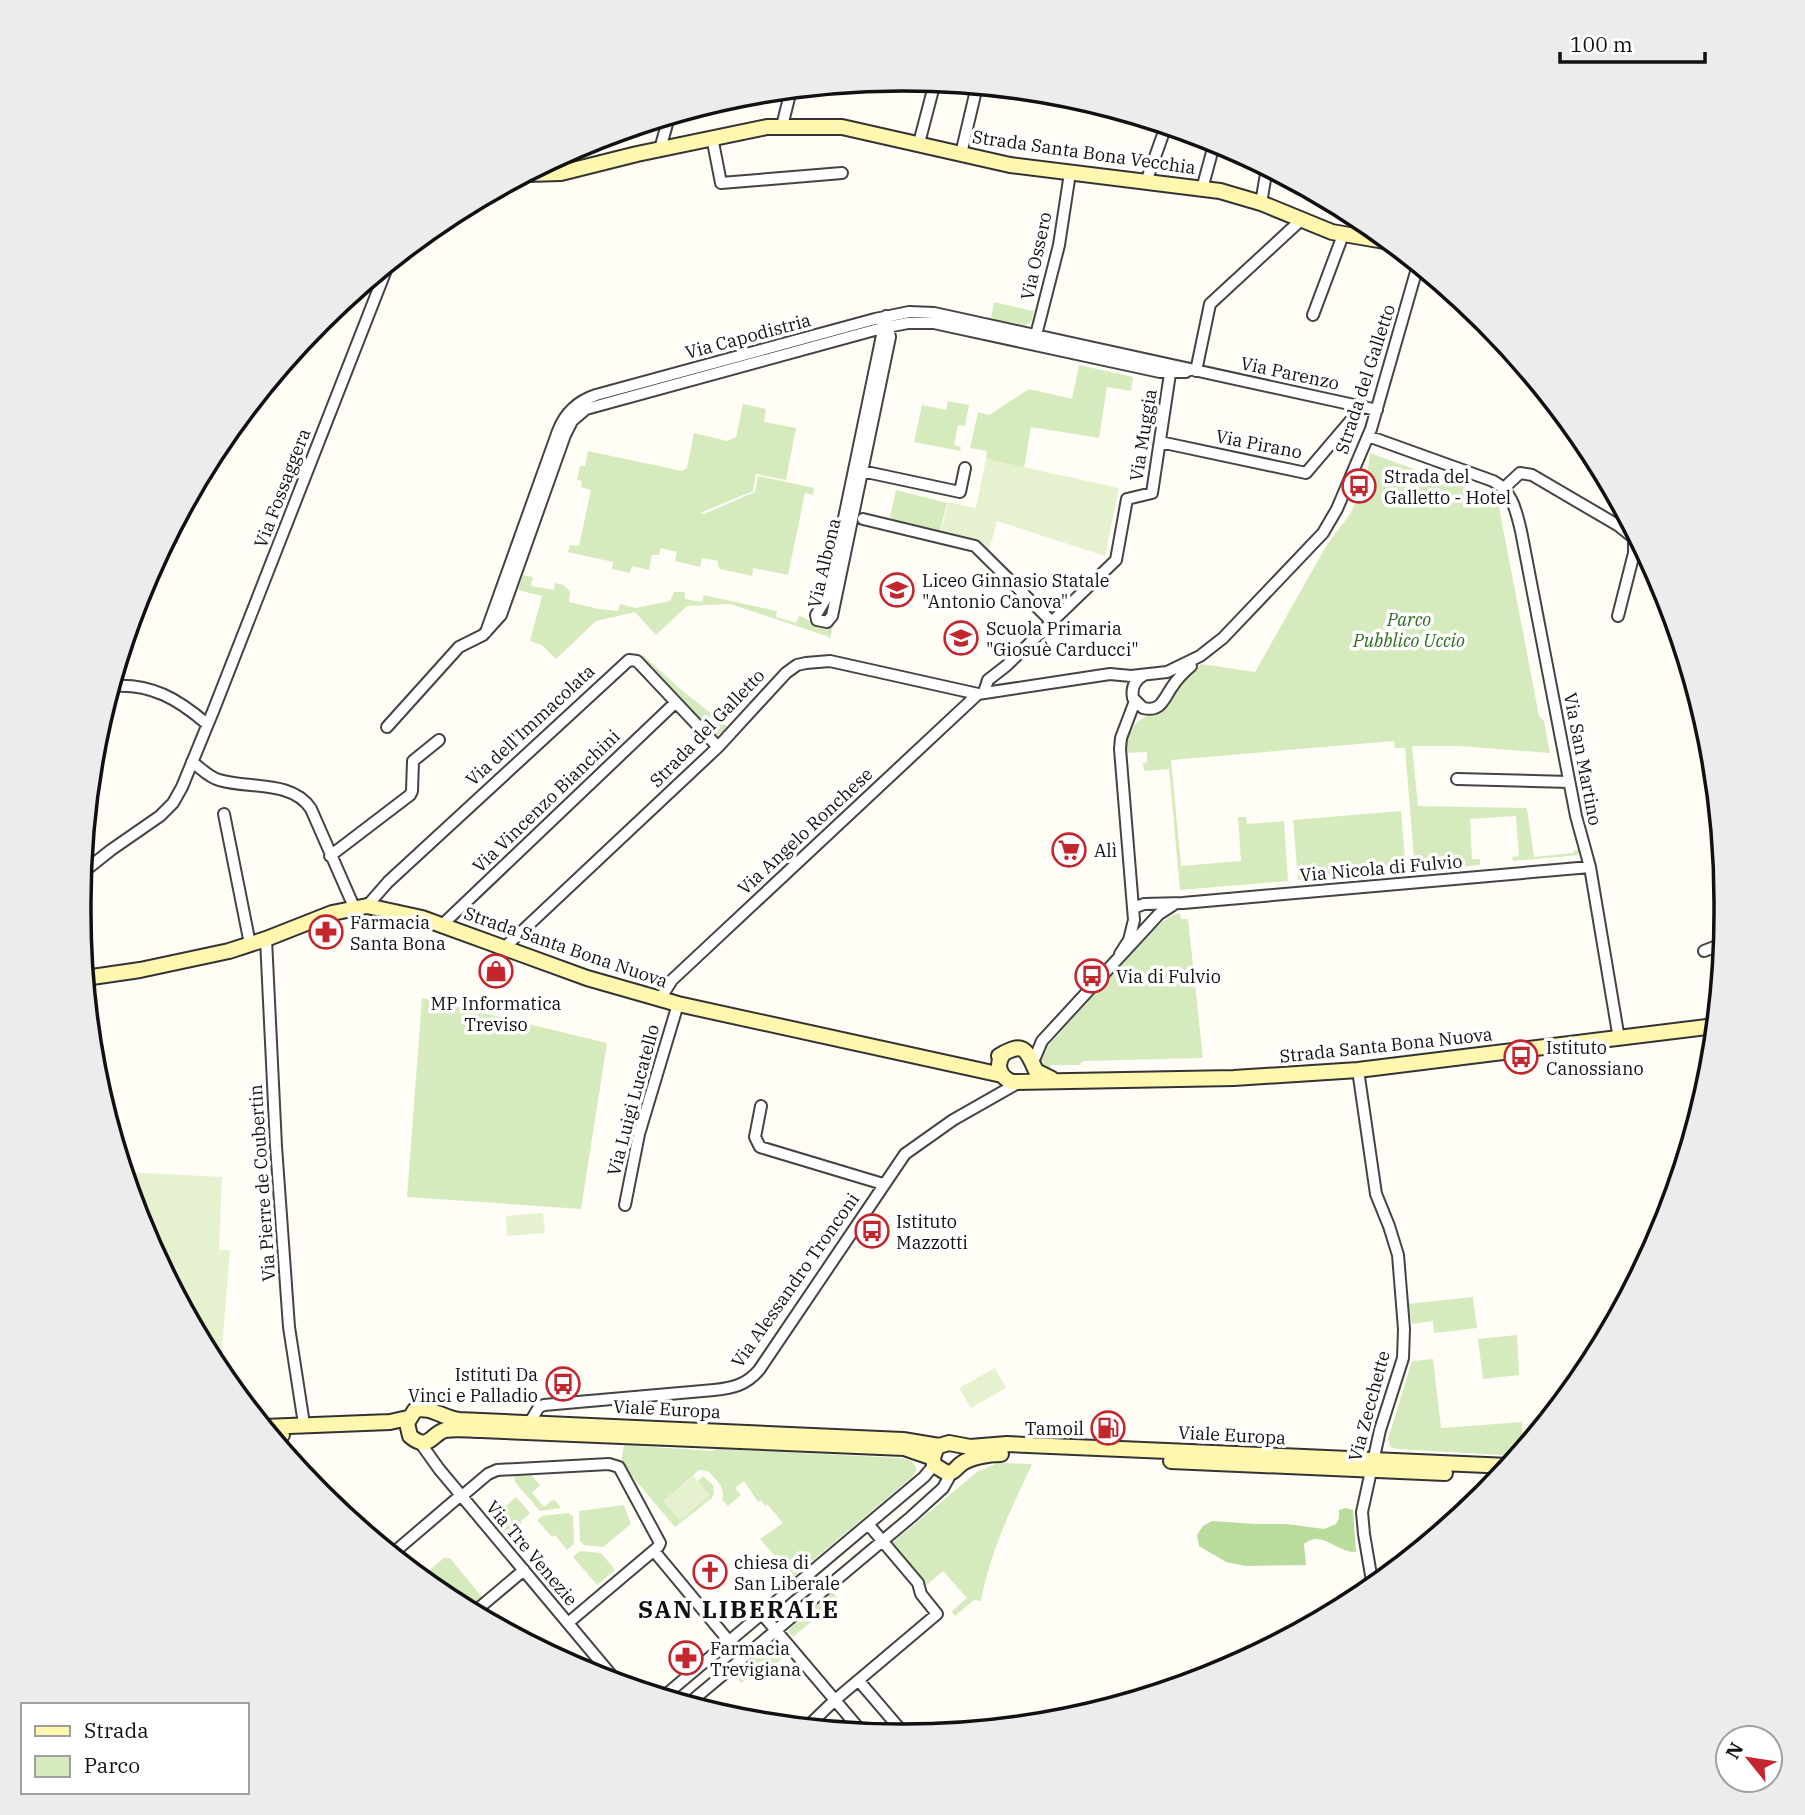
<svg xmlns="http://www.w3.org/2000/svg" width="1805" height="1815" font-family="'IBM Plex Serif',serif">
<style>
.green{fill:#d5ebbd}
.forest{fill:#b9dc9c}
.pitch{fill:#e6f2cf}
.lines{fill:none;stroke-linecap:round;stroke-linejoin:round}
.street-casing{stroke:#444;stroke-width:14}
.secondary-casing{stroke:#333;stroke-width:18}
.street{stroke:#fff;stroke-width:10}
.secondary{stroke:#fff6b0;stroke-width:14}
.labels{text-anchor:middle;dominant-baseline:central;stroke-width:7;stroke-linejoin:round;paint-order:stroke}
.street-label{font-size:18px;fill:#111;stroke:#fff}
.poi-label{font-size:18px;fill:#111;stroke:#fff;text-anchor:start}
.park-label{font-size:18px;font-style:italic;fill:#2f6b1f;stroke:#fff}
.district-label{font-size:24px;font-weight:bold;letter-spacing:2px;fill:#111;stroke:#fff}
.rim{fill:none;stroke:#111;stroke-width:3.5}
</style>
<rect width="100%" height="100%" fill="#fffdf5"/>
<path class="green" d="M994,302L1034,311L1031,322L1025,325L991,319Z
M1079,365L1133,377L1131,391L1107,387L1099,438L1031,427L1024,468L986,459L987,451L970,448L978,412L989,415L1029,389L1072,399Z
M948,401L969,405L965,426L958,425L954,445L961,447L960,451L914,442L922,405L946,410Z
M743,404L766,409L764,422L796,428L786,480L756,474L753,491L700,513L704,514L755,492L758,476L814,488L813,495L805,493L788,575L753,568L752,576L720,569L718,566V561L702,558L700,567L675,561L677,552L661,548L659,555H652L649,570L632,566L630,573L612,569L613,562L568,552L570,545L579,546L591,490L581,487L582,481L577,480L580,466H585L588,451L682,471L687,468L694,433L727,441L736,437Z
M1370,453L1488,496L1499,507L1539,716L1544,721L1550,753L1460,746H1412L1418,806L1527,808L1534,857L1573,853L1575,850H1579L1578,855L1513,861L1512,857L1519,856L1516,816L1470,819L1472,859H1480V865L1415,870L1405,748H1395L1394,741L1171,760L1181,866L1241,861L1238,817H1246L1247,824L1284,821L1288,881L1180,890L1169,769L1144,771L1143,763L1147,762V752L1125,753L1126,739L1136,723L1145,717L1165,709L1180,683L1201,664L1255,672L1325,548L1350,514L1367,478Z
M896,490L947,503L940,532L893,520L890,517Z
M523,575L533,577L531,586L554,590L555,583L564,585L570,592L569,602L599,609L618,611L620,604L635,608L670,601L674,592H685V599L702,602L704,595L777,611L776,617L796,623L799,616C810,618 817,630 828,627L836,614L830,639L827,636L730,604L687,606L656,635L635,612L596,621L556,659L542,645L530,641L542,596L518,590Z
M643,655L679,688L728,727L715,737L639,658Z
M1401,811L1406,871L1298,880L1293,820Z
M1180,913L1181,919H1188L1203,1058L1085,1061L1080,1063L1081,1065H1051L1049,1076C1038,1065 1040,1058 1045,1044L1048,1046L1154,929L1169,917Z
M422,998L607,1043L581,1209L407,1197Z
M1473,1297L1477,1328L1434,1333L1433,1321L1412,1324L1408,1304Z
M1517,1335L1519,1375L1483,1379L1478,1339Z
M1433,1359L1441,1428L1522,1422L1523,1448L1517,1456L1397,1449L1391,1447L1388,1439L1412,1361Z
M624,1445L712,1451L717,1449L901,1458L912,1461L917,1470L912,1477L793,1577L760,1539L783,1523L767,1504L765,1506L761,1500L758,1502L744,1481L735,1488L741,1495L728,1506L722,1500C726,1487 716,1480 708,1471L699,1470L664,1501L709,1495L698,1481L703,1476L713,1485L714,1493L712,1498L675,1527L621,1463Z
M998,1463L1032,1464C1011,1509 990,1552 981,1601L974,1600L955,1616L951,1612L967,1598L943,1571L927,1585L891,1544L977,1472Z
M531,1475L540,1485L532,1493L544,1507L554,1499L561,1508L540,1511L515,1482L514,1476Z
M516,1497L530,1513L521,1521L522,1523L507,1536L492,1518Z
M624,1505L631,1524L603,1547L584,1545L580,1541L579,1511Z
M569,1513L573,1516L574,1544L567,1550L555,1535L552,1537L537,1520L542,1516Z
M580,1551L601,1553L615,1570L597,1585L573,1557Z
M444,1558H450L482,1597L467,1609L445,1598L426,1578V1573Z
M833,1592L838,1599L793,1637L788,1630Z
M775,1640L787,1654L765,1673L760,1667L741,1683L735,1674Z"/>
<path class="forest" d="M1346,1508L1353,1510L1356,1552C1337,1553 1321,1529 1304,1544L1306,1565L1245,1566L1226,1562L1199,1546L1197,1535L1203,1526L1212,1521L1256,1524H1287L1324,1529L1336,1524L1339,1518V1510Z"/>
<path class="pitch" d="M986,459L1119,488L1105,556L997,521L989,551L980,543L945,535L941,532L948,502L976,508Z
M125,1172L222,1177L219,1250H230L220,1373L142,1228Z
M543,1213L545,1233L507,1236L506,1216Z
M995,1368L1006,1388L971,1408L959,1388Z
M693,1476L710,1495L680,1521L663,1501Z"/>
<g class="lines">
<defs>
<path id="street" d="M782,126L791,90
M712,137L721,183L842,173
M919,143L935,82
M660,149L669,117
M961,154L977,86
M1146,182L1166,126
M1202,189L1215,141
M1261,203L1267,168
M1313,315L1343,235
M886,316L890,337L832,616L827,622L817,620L816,615L828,595Z
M1035,339L1059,245L1070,173
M1196,371L1210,304L1301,220
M1368,436L1493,481C1513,492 1516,511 1521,531L1576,816L1590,867L1619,1039
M1160,442L1306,473L1363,406
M857,470L960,492L965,468
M1504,488L1520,473L1532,475L1619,526L1634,538V553L1618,616
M863,519L975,546L1051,621
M486,632L558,431C565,413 578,401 596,395L875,319L909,312L934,313L1377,410
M1144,675C1135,680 1131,687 1133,698L1143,708C1161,712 1163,700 1172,687C1177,679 1184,672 1191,666
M112,686C151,683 178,699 207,724
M984,692L988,680L1006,666L1116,560L1127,499L1152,493L1171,367
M387,727L459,647L483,635L501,615L565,435L572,421L586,409L882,328L908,323H934L1160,372H1186
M192,762C201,768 208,777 219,780C248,789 293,780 311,809L354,907
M1457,779L1569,782
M224,814L250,944
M330,856L410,795L412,791L413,761L439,740
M82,873L111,850L160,816L173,803L182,787L214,709L388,265
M367,906L388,882L629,660L637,661L718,747
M1133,908L1144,904L1183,903L1590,867
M442,925L675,703
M266,939L276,1146L289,1327L304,1424
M504,948L718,747L786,673L797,665L806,663L830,661L978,694L1110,674L1131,676L1167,672L1200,656L1223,638L1323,533L1337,509L1371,429L1418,265
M1704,951L1722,944
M1120,954L1129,940L1134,920L1120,749L1121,738L1135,701
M660,999L672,980L978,694
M1033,1062L1042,1041L1159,914L1173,905
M1358,1070L1376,1194L1389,1226L1398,1255L1404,1329L1403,1358L1380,1430L1362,1512L1364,1534L1373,1587
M761,1106L755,1137L760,1147L883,1184
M625,1205L639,1134L678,1004
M530,1422L539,1407L544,1405L714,1390C733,1388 746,1385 759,1370L905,1154L953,1120L1018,1083
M419,1441L439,1469L618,1683
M462,1496L488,1474L497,1470L609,1464L619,1467L660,1543L658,1547L568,1623
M654,1551L743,1658
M392,1554L461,1495
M473,1613L524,1570
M762,1614L862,1732
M859,1681L906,1736
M663,1697L924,1477L934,1465
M688,1704L911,1517L943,1488L952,1472
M807,1727L835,1700L937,1614L921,1594L918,1583L868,1524"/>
<path id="secondary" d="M527,174L561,173L637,154L767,127H842L1010,165L1220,191L1261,203L1332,232L1390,242
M85,978L140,970L229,951L266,939L332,913L367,906L422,918L587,978L678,1004L1002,1075
M1004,1053C995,1064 999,1077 1012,1082L1234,1078L1358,1070L1715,1026
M999,1056C1024,1041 1026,1049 1036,1071L1052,1079
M264,1427L390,1422L408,1418
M276,1441L282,1435
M936,1449L933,1458L934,1465L947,1473C955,1472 955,1469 961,1464C970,1457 989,1454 1001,1454
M933,1458L904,1448L481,1430C469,1430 457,1428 445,1430C431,1434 429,1452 410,1436L407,1423L415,1410C431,1406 443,1418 459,1420L903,1440L939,1446L949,1443L970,1447L1007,1444L1509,1466
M1171,1461L1445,1473"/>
</defs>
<use href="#street" class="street-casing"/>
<use href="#secondary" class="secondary-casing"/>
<use href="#street" class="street"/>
<use href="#secondary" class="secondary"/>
</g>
<defs>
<symbol id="bus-ring" viewBox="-11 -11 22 22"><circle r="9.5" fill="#fff" stroke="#c4262e" stroke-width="1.5"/><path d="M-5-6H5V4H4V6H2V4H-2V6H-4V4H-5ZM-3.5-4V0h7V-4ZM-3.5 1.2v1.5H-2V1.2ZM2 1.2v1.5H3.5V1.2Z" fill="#c4262e"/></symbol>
<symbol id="school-ring" viewBox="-11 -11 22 22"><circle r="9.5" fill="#fff" stroke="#c4262e" stroke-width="1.5"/><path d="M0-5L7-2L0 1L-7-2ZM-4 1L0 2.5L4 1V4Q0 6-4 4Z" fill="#c4262e"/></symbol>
<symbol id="supermarket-ring" viewBox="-11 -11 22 22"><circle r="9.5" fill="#fff" stroke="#c4262e" stroke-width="1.5"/><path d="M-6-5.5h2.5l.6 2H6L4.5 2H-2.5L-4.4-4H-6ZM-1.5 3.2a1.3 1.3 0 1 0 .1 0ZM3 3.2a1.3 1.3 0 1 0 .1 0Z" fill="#c4262e"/></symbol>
<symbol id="pharmacy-ring" viewBox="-11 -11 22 22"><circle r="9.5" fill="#fff" stroke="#c4262e" stroke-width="1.5"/><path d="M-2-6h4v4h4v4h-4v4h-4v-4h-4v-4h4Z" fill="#c4262e"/></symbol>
<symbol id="shop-ring" viewBox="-11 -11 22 22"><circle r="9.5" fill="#fff" stroke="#c4262e" stroke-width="1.5"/><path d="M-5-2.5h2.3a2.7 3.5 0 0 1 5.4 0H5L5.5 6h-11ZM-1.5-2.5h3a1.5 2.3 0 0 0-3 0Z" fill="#c4262e"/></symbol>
<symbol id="fuel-ring" viewBox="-11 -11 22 22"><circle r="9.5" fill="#fff" stroke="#c4262e" stroke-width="1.5"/><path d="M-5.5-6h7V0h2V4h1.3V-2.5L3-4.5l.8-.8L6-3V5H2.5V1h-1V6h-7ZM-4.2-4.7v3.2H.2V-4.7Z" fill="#c4262e"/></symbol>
<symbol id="church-ring" viewBox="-11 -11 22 22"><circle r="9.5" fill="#fff" stroke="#c4262e" stroke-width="1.5"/><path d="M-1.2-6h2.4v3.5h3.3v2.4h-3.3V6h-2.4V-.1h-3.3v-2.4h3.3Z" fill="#c4262e"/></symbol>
</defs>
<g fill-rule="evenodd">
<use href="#bus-ring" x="1340" y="467" width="38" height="38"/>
<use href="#school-ring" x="878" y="571" width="38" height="38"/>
<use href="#school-ring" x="942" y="619" width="38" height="38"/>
<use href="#supermarket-ring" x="1050" y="831" width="38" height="38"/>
<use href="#pharmacy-ring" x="307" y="913" width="38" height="38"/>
<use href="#shop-ring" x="477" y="952" width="38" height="38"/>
<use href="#bus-ring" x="1073" y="957" width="38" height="38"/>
<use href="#bus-ring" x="1502" y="1038" width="38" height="38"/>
<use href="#bus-ring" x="853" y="1212" width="38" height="38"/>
<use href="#bus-ring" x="544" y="1365" width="38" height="38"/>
<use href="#fuel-ring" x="1089" y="1409" width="38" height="38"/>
<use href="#church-ring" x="691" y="1553" width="38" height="38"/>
<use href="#pharmacy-ring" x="667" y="1639" width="38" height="38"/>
</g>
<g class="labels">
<g class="street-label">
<text transform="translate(1084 152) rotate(8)">Strada Santa Bona Vecchia</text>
<text transform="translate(1036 256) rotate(-78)">Via Ossero</text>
<text transform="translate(748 336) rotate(-15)">Via Capodistria</text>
<text transform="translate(1290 373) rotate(12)">Via Parenzo</text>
<text transform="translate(1365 379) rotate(-72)">Strada del Galletto</text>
<text transform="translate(1143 435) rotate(-81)">Via Muggia</text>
<text transform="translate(1259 444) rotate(11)">Via Pirano</text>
<text transform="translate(282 488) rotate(-69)">Via Fossaggera</text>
<text transform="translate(824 563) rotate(-77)">Via Albona</text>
<text transform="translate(530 725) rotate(-43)">Via dell'Immacolata</text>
<text transform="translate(707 728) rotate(-46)">Strada del Galletto</text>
<text transform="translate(1583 759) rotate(79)">Via San Martino</text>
<text transform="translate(546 801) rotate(-44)">Via Vincenzo Bianchini</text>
<text transform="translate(805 831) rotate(-43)">Via Angelo Ronchese</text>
<text transform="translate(1381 868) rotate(-5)">Via Nicola di Fulvio</text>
<text transform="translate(566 947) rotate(19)">Strada Santa Bona Nuova</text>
<text transform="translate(1386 1045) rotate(-6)">Strada Santa Bona Nuova</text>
<text transform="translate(633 1100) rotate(-75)">Via Luigi Lucatello</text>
<text transform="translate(262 1183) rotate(-94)">Via Pierre de Coubertin</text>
<text transform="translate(795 1280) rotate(-55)">Via Alessandro Tronconi</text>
<text transform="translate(1369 1406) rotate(-75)">Via Zecchette</text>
<text transform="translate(667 1409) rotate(3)">Viale Europa</text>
<text transform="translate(1232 1435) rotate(3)">Viale Europa</text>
<text transform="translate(532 1553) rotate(50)">Via Tre Venezie</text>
</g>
<g class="poi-label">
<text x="1384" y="476">Strada del<tspan x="1384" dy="21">Galletto - Hotel</tspan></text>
<text x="922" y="580">Liceo Ginnasio Statale<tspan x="922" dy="21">"Antonio Canova"</tspan></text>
<text x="986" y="628">Scuola Primaria<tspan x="986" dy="21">"Giosuè Carducci"</tspan></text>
<text x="1094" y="850">Alì</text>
<text x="350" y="922">Farmacia<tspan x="350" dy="21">Santa Bona</tspan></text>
<text x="1116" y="976">Via di Fulvio</text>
<text x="496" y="1003" text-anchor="middle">MP Informatica<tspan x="496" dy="21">Treviso</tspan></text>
<text x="1546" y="1047">Istituto<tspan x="1546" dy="21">Canossiano</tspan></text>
<text x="896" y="1221">Istituto<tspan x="896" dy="21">Mazzotti</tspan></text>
<text x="538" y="1374" text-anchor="end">Istituti Da<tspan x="538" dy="21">Vinci e Palladio</tspan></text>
<text x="1084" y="1428" text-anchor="end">Tamoil</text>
<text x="734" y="1562">chiesa di<tspan x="734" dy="21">San Liberale</tspan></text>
<text x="710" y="1648">Farmacia<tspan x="710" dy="21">Trevigiana</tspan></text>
</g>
<g class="park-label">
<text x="1409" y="619">Parco<tspan x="1409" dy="21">Pubblico Uccio</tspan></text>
</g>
<g class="district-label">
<text x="739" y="1609">SAN LIBERALE</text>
</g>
</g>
<path d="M0 0H1805V1815H0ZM902 91H903A811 811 0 0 1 1714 902V913A811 811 0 0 1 903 1724H902A811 811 0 0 1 91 913V902A811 811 0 0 1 902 91Z" fill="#ececec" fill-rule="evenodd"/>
<path class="rim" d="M902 91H903A811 811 0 0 1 1714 902V913A811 811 0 0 1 903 1724H902A811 811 0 0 1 91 913V902A811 811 0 0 1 902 91Z"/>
<rect x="21" y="1703" width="228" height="91" fill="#ffffff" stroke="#a0a0a0" stroke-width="2"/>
<rect x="35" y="1726" width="35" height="10" fill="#fff6b0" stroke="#a0a0a0" stroke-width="2"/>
<text x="84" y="1738" font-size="21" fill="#111111">Strada</text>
<rect x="35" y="1756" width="35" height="21" fill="#d5ebbd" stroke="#a0a0a0" stroke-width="2"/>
<text x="84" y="1773" font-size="21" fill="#111111">Parco</text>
<g transform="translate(1749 1759) rotate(300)"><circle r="33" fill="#ffffff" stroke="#a0a0a0" stroke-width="2"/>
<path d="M0-5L12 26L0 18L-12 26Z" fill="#c4262e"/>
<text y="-10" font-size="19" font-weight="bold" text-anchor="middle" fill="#111111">N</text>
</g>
<path d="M1560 52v10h145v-10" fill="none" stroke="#111111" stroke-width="3.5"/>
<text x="1570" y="52" font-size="21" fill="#111111" stroke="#ffffff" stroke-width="5" paint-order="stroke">100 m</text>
</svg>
